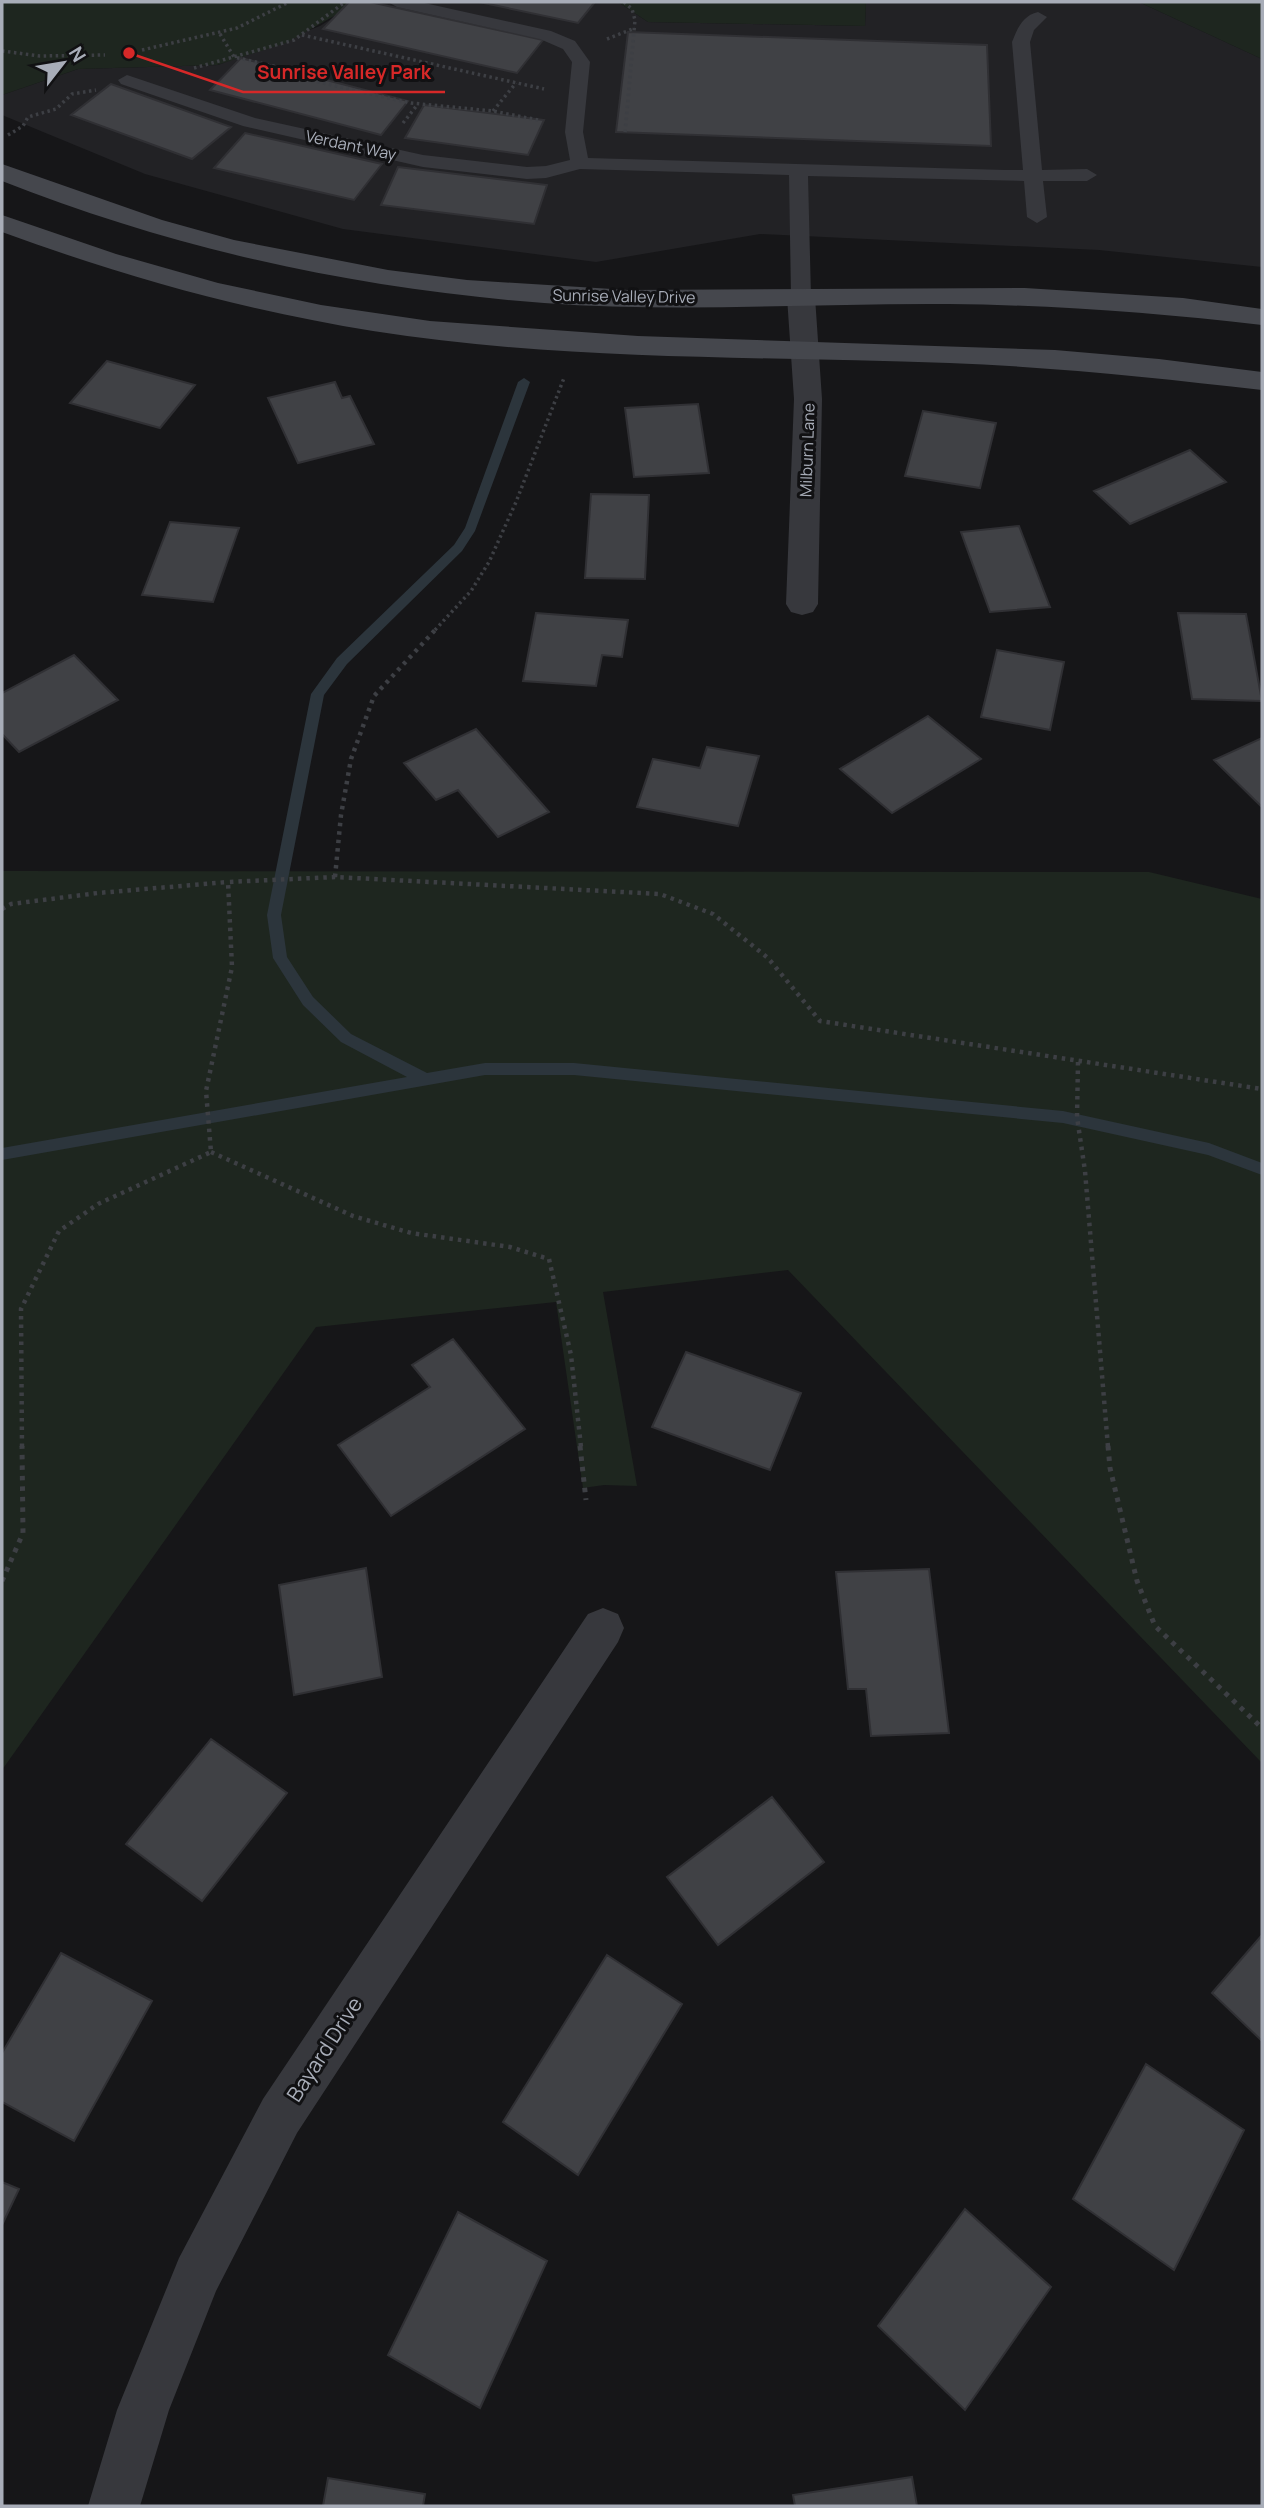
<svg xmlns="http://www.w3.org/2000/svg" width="1264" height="2508" font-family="Manrope,sans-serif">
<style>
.built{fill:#222225}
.green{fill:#1e261f}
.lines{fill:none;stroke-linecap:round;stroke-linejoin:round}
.stream{fill:#2c353c;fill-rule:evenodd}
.building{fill:#404145;stroke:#303034;stroke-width:2}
.path-far2{stroke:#3d3f44;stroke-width:3.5;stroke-dasharray:2.5 3.5;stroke-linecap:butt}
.path-far1{stroke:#3d3f44;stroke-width:4.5;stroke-dasharray:3.5 5;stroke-linecap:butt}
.path{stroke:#3d3f44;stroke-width:5;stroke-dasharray:4.5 6;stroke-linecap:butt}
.lane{fill:#37383d;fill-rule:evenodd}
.street{fill:#37383d;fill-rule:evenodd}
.secondary{fill:#45474d;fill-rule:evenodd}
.labels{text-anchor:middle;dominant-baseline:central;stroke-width:6;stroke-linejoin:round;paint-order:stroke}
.far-street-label{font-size:16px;fill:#a8adb8;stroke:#111113}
.near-street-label{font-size:21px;fill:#a8adb8;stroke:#111113}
.leader{fill:none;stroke:#d62828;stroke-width:2.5}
.callout-dot{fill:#d62828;stroke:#111113;stroke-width:2.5}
.callout-label{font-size:19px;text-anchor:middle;font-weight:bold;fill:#d62828;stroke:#111113;stroke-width:6;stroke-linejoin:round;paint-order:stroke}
</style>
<rect width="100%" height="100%" fill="#161618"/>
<path class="built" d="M359,2H618L648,22L865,26L866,2H1139L1262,59V267L1099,250L760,234L596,262L343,229L145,174L2,115V95L78,69L218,65L320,26Z"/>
<path class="green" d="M2,2H359L286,43L217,65L78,69L2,95Z
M618,2H866L865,26L648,22Z
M1139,2H1262V59Z
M2,871L1149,872L1262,899V1763L788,1270L603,1292L637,1486L604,1485L583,1488L556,1302L316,1327L2,1770Z"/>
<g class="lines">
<path class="stream" d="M524,378L530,382L475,531L462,551L347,664L324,695L281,915L287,957L313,997L351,1034L427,1073L485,1063H574L1063,1111L1209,1143L1262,1163V1175L1208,1155L1063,1123L574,1075H485L2,1160V1148L407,1077L341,1042L303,1005L273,958L267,915L311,694L337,658L454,545L465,528L518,382Z"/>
</g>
<path class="building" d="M349,2H370L543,40L517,73L323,29Z
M479,2H595L578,23Z
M628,32L987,45L991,146L616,132Z
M241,58L408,101L381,135L210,90Z
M111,84L231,127L192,159L71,115Z
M424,105L544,120L528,155L405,138Z
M245,133L382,164L354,200L214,168Z
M398,167L547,185L534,224L381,205Z
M107,361L195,385L160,428L70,403Z
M335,382L342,398L350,396L374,444L298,463L268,398Z
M698,404L709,473L634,477L625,408Z
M923,411L996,423L980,488L905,476Z
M1190,450L1226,482L1130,524L1094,491Z
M591,494L649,495L645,579L585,578Z
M170,522L239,528L213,602L142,595Z
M1019,526L1050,607L990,612L961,532Z
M536,613L628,620L622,657L602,655L596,686L523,681Z
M1178,613L1246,614L1262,701L1192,699Z
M997,650L1064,662L1050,730L981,717Z
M74,655L118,700L19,752L2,734V693Z
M928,716L981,759L892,813L840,769Z
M476,729L549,812L498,837L458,790L436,800L404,763Z
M1262,738V807L1214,760Z
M707,747L759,756L738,826L637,807L653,759L700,768Z
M453,1339L525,1429L391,1516L338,1445L430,1387L412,1365Z
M686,1352L801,1393L770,1470L652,1427Z
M366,1568L382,1677L294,1695L279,1585Z
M929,1569L949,1733L871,1736L866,1689H848L836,1572Z
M211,1739L287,1793L202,1901L126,1844Z
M772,1797L824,1862L718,1945L667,1877Z
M1262,1935V2041L1212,1993Z
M61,1953L152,2001L74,2141L2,2102V2053Z
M607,1955L682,2004L578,2175L503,2122Z
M1146,2064L1244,2130L1174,2270L1073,2199Z
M2,2182L19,2189L2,2225Z
M965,2209L1051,2287L965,2410L878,2326Z
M458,2212L547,2261L480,2408L388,2355Z
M912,2477L917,2506H795L793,2495Z
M328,2478L425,2494L423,2506H323Z"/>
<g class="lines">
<path class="path-far2" d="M624,2L632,9L635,20L625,133
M220,34L234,57L282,68L310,80L411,103L493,111L538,120
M302,35L544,89
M607,39L635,28
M142,50L237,28L289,2
M2,51L40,56L105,55
M194,68L294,40L345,2
M493,111L516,83
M403,123L418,104
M8,135L23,126L28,117L56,109L72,94L96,90
M435,630L471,591L489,562L516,502L564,378"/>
<path class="path-far1" d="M335,877L341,815L351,759L374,696L437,628
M2,909L11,904L98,893L228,882
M1078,1062L1077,1117L1085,1171L1108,1447
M211,1152L353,1216L411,1233L510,1247L549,1259L571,1355L581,1447
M22,1447L21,1309L59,1231L98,1204L211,1152L206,1091L232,967L228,882L335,877L660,894L713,914L768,958L820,1021L1262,1089"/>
<path class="path" d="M580,1446L586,1500
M1108,1446L1110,1468L1137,1581L1155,1626L1262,1728
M2,1581L23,1533L22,1446"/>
<path class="lane" d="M388,2H420L551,31L575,41L590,62L583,132L588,158L1005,170H1023L1012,42C1017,29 1023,15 1038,12L1047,17L1034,30L1030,42L1042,170L1087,169L1097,175L1087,181H1043L1047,217L1037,223L1027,217L1024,181L808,176L811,297L808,301H794L791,297L789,175L580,169L546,178L527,179L423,167L243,126L121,84L118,80L127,75L255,118L423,155L527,167L546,166L570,160L565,132L572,62L563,49L540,39L397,7Z"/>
<path class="street" d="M801,289L811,291L815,297L822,399L818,604L813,612L802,615L791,612L786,604L794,399L787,297L791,291Z
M603,1608L618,1614L624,1628L618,1642L297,2133L216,2291L169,2410L140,2506H88L117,2410L179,2258L263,2099L588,1614Z"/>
<path class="secondary" d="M2,164L162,220L234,240L388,270L467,280L628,290L1025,288L1183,298L1262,309V325C1158,313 1054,305 949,304C814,303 679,313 544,303C357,289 177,250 2,181Z
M2,215L116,254L218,283L321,305L430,321L638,336L1055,350L1159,359L1262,372V390C1158,378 1054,367 949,363C758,356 563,361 373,331C246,311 122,276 2,232Z"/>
</g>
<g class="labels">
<g class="far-street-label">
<text transform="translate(351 145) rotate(12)">Verdant Way</text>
<text transform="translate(624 296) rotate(1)">Sunrise Valley Drive</text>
<text transform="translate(807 450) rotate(-88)">Milburn Lane</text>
</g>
<g class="near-street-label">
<text transform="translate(324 2049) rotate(-57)">Bayard Drive</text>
</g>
</g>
<path class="leader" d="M129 53L243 92H445"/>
<circle class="callout-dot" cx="129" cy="53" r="7"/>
<g class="callout-label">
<text x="344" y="79">Sunrise Valley Park</text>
</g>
<rect width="1264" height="2508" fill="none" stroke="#a8adb8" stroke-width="7"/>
<g transform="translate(63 63) rotate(59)" stroke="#111113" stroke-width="5" paint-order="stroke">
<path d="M0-5L12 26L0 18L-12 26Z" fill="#a8adb8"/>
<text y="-10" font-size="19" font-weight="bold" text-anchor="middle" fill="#a8adb8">N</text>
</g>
</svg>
